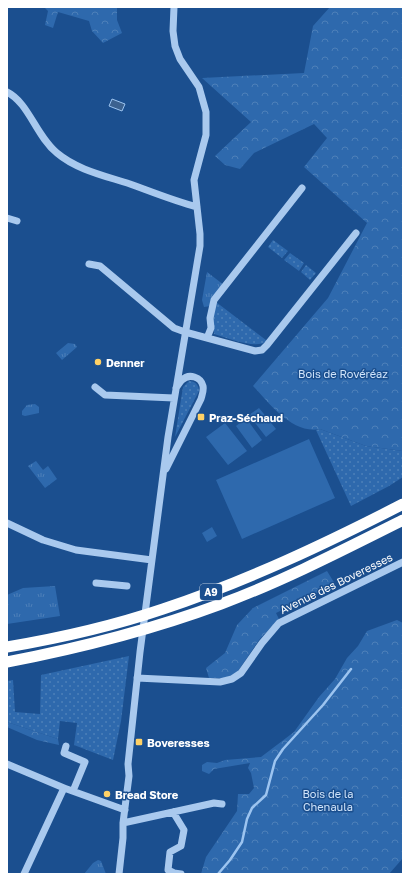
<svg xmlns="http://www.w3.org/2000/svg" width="410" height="881" font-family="'Golos Text',sans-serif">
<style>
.grass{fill:url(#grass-dots)}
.forest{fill:url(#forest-crowns)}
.park{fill:url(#park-tufts)}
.pitch{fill:#2e69ad}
.water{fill:#3c6290;stroke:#9cc4f0}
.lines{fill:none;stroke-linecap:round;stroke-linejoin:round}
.stream{stroke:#9cc4f0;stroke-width:2.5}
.minor{stroke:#a9c9ee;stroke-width:7}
.highway{stroke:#fff;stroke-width:11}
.poi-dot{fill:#ffd166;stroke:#1b4f8f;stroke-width:1.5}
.labels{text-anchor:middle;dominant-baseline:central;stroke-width:3;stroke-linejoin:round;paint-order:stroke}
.shield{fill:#1b4f8f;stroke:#bbcadd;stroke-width:1}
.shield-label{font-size:10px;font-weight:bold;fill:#fff}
.poi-label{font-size:11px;font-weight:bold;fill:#fff;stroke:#1b4f8f;text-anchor:start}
.park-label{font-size:11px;fill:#cfe3fa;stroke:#1b4f8f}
.street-label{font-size:11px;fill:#fff;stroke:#1b4f8f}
</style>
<defs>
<pattern id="grass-dots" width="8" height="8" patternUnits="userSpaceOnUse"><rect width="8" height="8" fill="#2e69ad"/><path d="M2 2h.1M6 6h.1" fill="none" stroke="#4d80b9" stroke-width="1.8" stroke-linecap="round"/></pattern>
<pattern id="forest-crowns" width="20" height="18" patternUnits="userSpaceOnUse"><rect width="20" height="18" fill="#2e69ad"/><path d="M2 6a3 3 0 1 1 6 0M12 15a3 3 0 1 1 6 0" fill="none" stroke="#4d80b9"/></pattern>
<pattern id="park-tufts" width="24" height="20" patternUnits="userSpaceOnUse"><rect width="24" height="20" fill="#2e69ad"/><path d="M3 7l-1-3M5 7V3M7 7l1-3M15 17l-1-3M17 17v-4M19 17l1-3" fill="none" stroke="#4d80b9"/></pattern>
</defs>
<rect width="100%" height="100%" fill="#1b4f8f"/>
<path class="grass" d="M273,240L288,251L282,258L268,247Z
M290,253L304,263L299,271L284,260Z
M306,265L316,273L310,280L301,272Z
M216,302L266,340L267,341C257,350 227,338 214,334V324L212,317Z
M189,381C195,381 199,385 199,391L175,437L183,387Z
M320,429L366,446L403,451V477L389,486L351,506L316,430Z
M129,656L121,721L113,760L74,745L77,723L60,721L58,739L7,722V681L13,680L15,712L40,714L41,675Z"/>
<path class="forest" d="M44,7H117V20L122,33L103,43L92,31L89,21L58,12L53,28L45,25L48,11Z
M330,7H403V451L366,446L320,429C293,435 269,403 253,386L328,298L367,223L304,167L327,138L314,124L254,153L240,169L225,165L215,156L251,122L202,78L304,73L313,26Z
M327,571L335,584L276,613L279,619L259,640L238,671L231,676L224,678H209L206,668L225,653L237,625L253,608Z
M397,620L403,623V858L389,874H201L206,857L237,811L238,794H249L254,788L251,773L248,768L250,763L214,769L209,774L202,771V765L207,762L217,763L225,760L261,757L294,732L319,697L335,679L347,658L358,646L367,631Z
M7,722L58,739L59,745L37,740L7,727Z"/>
<path class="park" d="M207,272L224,285L211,306L204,307L202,300Z
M68,343L75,344L77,347L62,360L56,353Z
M35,404L39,407V413L25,416L22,415V411L27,405Z
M36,461L43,470L48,466L57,479L45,488L28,466Z
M55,586L60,616L7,624V595L23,588Z
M98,860L101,861L106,874H84L93,863Z"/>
<path class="pitch" d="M259,408L276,429L266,437L249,415Z
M246,418L262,440L252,448L236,426Z
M225,423L247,451L228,465L206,437Z
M309,439L335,498L242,539L216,480Z
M212,527L217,536L207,542L202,533Z"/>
<path class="water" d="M112,99L125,104L122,111L109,106Z"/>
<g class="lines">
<path class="stream" d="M218,874L230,860L242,842L247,819L252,808L266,795L275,761L283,749L323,705L351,669"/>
<path class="minor" d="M7,92C29,103 36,136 57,153C77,170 106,176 130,184C152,192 174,201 197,207
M7,218L17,221
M89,264L100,266L174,328L185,332L255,351L262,350L267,345L356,233
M207,338L211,328L210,318L214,300L302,188
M95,387L105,395L174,398
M166,469L201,399C202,395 204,391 203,386C201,377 189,373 182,380C180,382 178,385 176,388
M7,523L43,540L76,550L152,560
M96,583L127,586
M137,678L220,682L232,679L241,673L262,643L279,623L403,562
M66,746L64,753L85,762L73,791
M7,764L64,788L125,810
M173,812L184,830L181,846L170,852L168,870L174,873L181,874
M123,823L214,803L222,804
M24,874L64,788
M119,874L123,838V823L129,776L128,764L140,652L168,437L200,246V234L194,180L206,135V112L199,87L180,59L175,46L173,31L174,7"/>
<path class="highway" d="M7,647C60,638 113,626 163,609C247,581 325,544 403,504
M7,662C80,648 151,630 221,604C283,581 343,550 403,520"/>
</g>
<g class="poi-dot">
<circle cx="98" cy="362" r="4"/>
<rect x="197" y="413" width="8" height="8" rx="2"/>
<rect x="135" y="738" width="8" height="8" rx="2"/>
<circle cx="107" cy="794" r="4"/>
</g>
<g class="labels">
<rect class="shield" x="200" y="584" width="22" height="16" rx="3"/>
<g class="shield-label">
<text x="211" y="592">A9</text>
</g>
<g class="poi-label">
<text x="106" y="362">Denner</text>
<text x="209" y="417">Praz-Séchaud</text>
<text x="147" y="742">Boveresses</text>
<text x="115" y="794">Bread Store</text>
</g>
<g class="park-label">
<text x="343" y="373">Bois de Rovéréaz</text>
<text x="328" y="793">Bois de la<tspan x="328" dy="13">Chenaula</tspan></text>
</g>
<g class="street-label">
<text transform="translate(336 583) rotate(-26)">Avenue des Boveresses</text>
</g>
</g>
<rect width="410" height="881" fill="none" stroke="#ffffff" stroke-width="16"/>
</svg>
